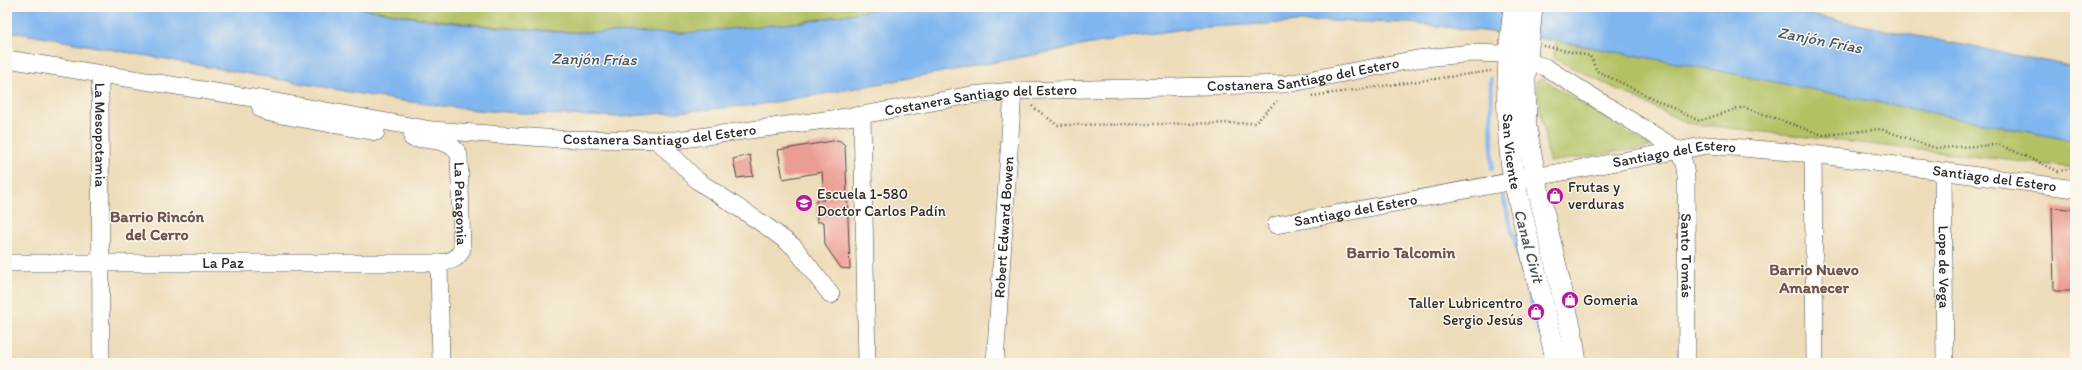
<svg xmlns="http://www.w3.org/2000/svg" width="2082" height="370" font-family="Itim,sans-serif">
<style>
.green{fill:#b2c164;stroke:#6e7648}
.water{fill:#80b6ef;stroke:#56708d}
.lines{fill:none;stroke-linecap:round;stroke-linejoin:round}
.stream{stroke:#80b6ef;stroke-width:4.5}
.building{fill:#eb9c93}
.minor-casing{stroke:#484640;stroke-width:18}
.major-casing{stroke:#484640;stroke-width:22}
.path{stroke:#484640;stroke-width:2.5;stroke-dasharray:1 3;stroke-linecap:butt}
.minor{stroke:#fff;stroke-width:17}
.major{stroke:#fff;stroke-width:21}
.labels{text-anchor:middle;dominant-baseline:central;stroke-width:3;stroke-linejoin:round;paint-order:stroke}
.street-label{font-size:15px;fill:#2b2b2b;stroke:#fbf7ec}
.poi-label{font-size:15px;fill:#2b2b2b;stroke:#fbf7ec;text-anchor:start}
.water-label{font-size:16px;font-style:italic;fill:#456;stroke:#fbf7ec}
.neighbourhood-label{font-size:16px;font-weight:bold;fill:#6e534f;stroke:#fbf7ec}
</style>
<rect width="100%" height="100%" fill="#fbf7ec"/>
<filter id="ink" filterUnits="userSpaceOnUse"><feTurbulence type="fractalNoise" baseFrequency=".025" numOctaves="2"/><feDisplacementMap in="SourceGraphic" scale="8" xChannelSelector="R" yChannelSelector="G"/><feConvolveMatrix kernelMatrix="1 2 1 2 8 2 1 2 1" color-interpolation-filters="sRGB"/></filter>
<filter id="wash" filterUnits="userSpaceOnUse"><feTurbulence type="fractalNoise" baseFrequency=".012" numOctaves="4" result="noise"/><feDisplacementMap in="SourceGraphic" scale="16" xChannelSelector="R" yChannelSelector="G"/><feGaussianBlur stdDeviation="0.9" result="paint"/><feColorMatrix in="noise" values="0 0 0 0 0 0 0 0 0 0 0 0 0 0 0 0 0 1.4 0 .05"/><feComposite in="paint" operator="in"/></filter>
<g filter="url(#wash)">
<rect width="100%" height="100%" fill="#eddcb9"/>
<path class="green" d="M354,7H886C819,20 751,31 682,33C572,36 463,26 354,7Z
M1556,41L1688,65L2075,141V168L1686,123L1553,58Z
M1541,78L1651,147L1549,162L1536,81Z"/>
<path class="water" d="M7,7H354L429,20L492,27L555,32L683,33L806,22L886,7H1770L2075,67V141L1688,65L1556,41L1483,31L1408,23L1321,21L1191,28L1129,37L835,92L756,105L621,117L534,114L476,110L395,100L7,31Z"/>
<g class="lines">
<path class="stream" d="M1491,79L1492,168
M1503,197L1540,335"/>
</g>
<g id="blocks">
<path class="building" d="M839,140L845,145L850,269L841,268L825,245L824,222H817L816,200H824L822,172L783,179L778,150Z
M750,155L753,176L737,178L733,159Z
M2052,207L2074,210L2075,291H2054Z"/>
</g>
</g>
<g filter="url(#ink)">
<use href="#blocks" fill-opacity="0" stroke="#484640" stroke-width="1"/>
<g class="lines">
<defs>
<g id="minor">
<path id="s1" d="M7,59L259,99L432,130L559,139L676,140L862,115L971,95L1013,91L1287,84L1417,59L1471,53L1502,54L1545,67L1678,150"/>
<path id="s2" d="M100,75L101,363"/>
<path d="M259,99L261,109L270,113L376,132"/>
<path d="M862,115L867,363"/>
<path id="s3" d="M412,138C427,140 452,139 459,155L462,249C457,261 450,261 439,263L441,363"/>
<path d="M658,141L698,181L766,226L794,247L831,295"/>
<path id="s4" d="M1678,150L1684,163L1686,176L1687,363"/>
<path d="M1813,154L1815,363"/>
<path id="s5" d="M1943,171L1945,363"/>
<path id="s6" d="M1276,225L1708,145L1813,154L2075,189"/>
<path id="s7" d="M7,263H439"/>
<path id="s8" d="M995,363L1013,91"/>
</g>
<g id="major">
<path id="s9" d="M1514,7C1507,65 1504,123 1514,180L1557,363"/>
<path d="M1532,7L1525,79L1526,127L1535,176L1572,335L1576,363"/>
</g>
</defs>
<use href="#minor" class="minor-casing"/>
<use href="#major" class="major-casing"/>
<path class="path" d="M1544,46L1590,56L1597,71L1699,121L1743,107L1823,135L1881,129L1935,148L2000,145L2058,171L2075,168
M1312,96L1491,71
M1032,106L1057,125L1255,123L1277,101"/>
<use href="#minor" class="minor"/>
<use href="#major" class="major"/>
</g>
</g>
<defs>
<symbol id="shop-disc" viewBox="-11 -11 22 22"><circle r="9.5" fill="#b5179e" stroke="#fbf7ec"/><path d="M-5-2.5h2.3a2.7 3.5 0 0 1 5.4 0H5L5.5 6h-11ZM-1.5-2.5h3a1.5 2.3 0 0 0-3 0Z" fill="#fff"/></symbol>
<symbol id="school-disc" viewBox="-11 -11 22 22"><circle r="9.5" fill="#b5179e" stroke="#fbf7ec"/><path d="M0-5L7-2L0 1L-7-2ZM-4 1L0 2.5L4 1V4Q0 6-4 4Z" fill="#fff"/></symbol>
</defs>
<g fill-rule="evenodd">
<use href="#shop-disc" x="1545" y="186" width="20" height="20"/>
<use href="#school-disc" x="794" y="193" width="20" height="20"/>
<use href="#shop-disc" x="1560" y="290" width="20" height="20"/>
<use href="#shop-disc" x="1526" y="302" width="20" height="20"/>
</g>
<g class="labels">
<g class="street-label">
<text stroke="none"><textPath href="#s1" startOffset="1307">Costanera Santiago del Estero</textPath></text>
<text stroke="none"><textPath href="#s1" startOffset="983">Costanera Santiago del Estero</textPath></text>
<text stroke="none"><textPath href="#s1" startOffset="659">Costanera Santiago del Estero</textPath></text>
<text stroke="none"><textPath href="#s2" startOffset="60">La Mesopotamia</textPath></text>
<text stroke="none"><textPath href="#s9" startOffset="145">San Vicente</textPath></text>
<text stroke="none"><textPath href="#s6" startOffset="405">Santiago del Estero</textPath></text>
<text stroke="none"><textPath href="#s6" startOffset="728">Santiago del Estero</textPath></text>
<text stroke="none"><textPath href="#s3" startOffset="101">La Patagonia</textPath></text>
<text stroke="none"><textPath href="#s6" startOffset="81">Santiago del Estero</textPath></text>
<text stroke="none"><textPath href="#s8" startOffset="136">Robert Edward Bowen</textPath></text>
<text stroke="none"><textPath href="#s4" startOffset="107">Santo Tomás</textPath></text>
<text stroke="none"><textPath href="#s7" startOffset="216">La Paz</textPath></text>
<text stroke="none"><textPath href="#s5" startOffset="96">Lope de Vega</textPath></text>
</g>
<g class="poi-label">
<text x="1568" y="187">Frutas y<tspan x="1568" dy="17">verduras</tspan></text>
<text x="817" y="194">Escuela 1-580<tspan x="817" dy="17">Doctor Carlos Padín</tspan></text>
<text x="1583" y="300">Gomeria</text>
<text x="1523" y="303" text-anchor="end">Taller Lubricentro<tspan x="1523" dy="17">Sergio Jesús</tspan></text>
</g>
<g class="water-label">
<text transform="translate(1820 40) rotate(11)">Zanjón Frías</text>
<text transform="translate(594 59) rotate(1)">Zanjón Frías</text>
<text transform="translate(1529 246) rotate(75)">Canal Civit</text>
</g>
<g class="neighbourhood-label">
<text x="157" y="216">Barrio Rincón<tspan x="157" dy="18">del Cerro</tspan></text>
<text x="1401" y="252">Barrio Talcomin</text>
<text x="1814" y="269">Barrio Nuevo<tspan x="1814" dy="18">Amanecer</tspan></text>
</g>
</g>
<rect width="2082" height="370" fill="none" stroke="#fbf7ec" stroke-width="24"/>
</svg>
